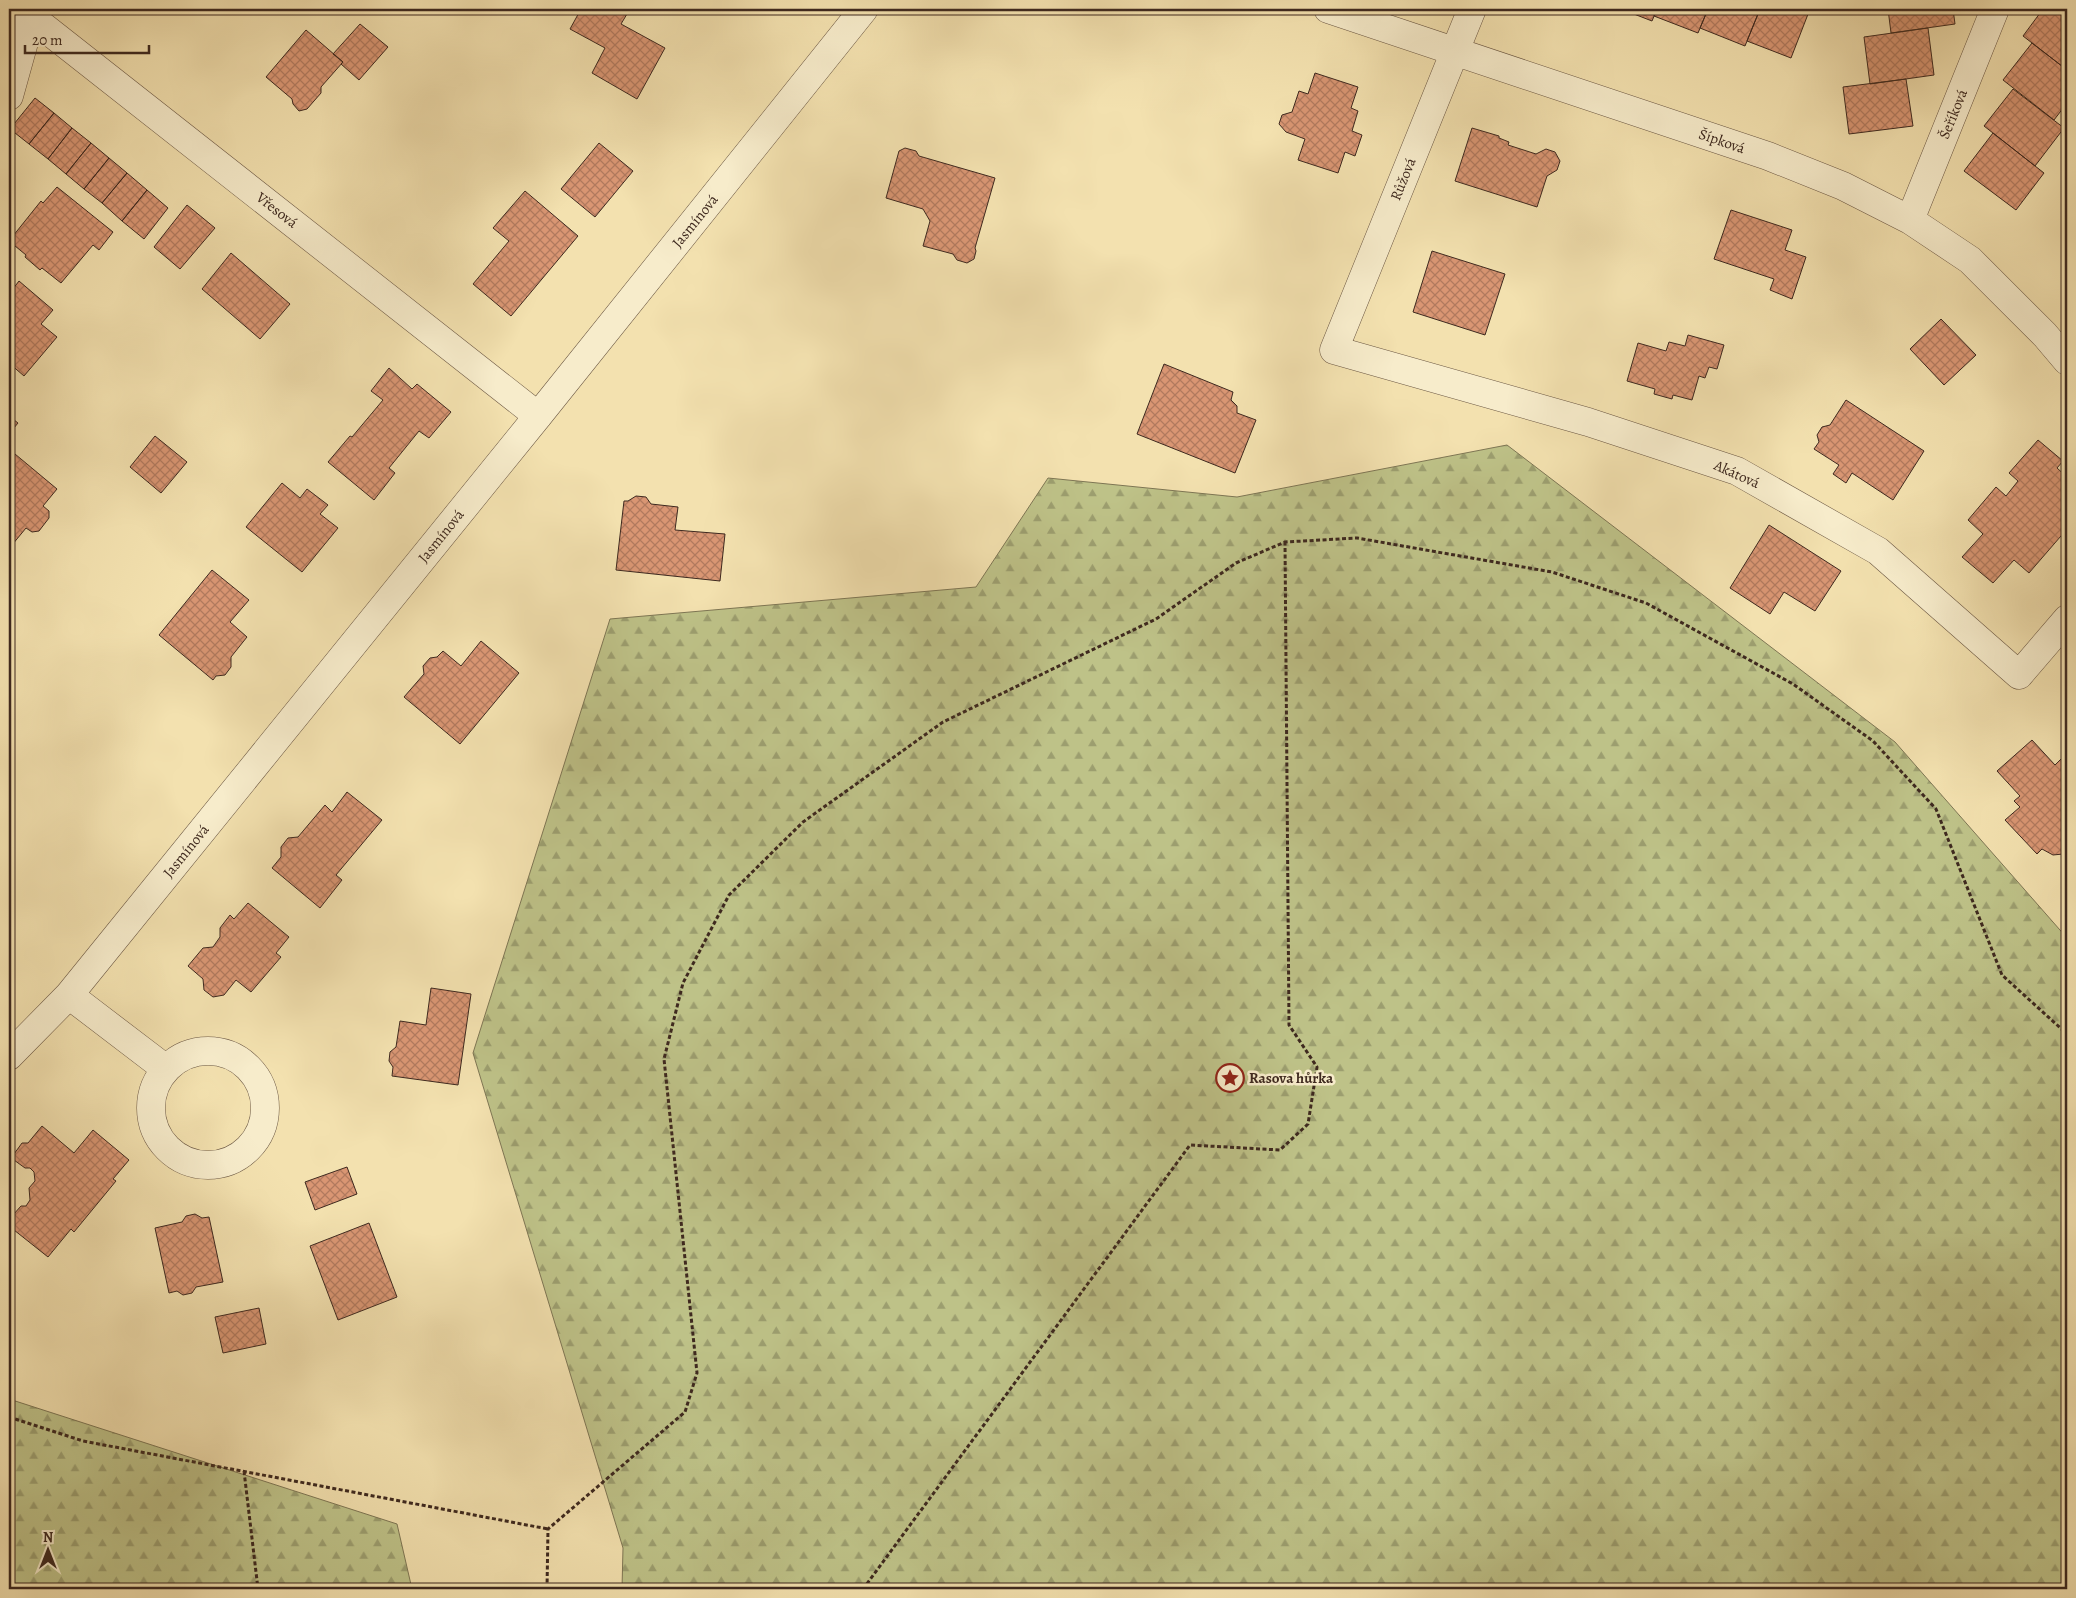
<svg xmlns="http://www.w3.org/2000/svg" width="2076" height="1598" font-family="Alegreya,serif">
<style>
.forest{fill:url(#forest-firs);stroke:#7e7654}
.building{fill:url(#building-cross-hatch);stroke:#3e291f}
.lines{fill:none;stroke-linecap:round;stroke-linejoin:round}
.minor-casing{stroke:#6b5743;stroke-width:29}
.path{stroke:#3e291f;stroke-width:3;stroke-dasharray:4 2.5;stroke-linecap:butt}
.minor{stroke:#f7eccb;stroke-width:28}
.labels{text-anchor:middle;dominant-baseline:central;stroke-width:5;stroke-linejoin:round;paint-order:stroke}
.street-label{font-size:15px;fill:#3e291f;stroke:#f7eccb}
.poi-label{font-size:15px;font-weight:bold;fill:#3e291f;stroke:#f7eccb;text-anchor:start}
</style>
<defs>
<pattern id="forest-firs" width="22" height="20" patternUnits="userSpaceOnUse" patternTransform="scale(1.25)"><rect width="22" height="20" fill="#bec288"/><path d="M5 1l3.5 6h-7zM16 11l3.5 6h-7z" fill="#9c9e6f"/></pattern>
<pattern id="building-cross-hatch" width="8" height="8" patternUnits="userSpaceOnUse" patternTransform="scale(1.25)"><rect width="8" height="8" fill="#d99673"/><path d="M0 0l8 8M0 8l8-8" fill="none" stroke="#b17a5e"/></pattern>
</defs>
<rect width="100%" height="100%" fill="#f3e1af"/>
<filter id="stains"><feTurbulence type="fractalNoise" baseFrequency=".004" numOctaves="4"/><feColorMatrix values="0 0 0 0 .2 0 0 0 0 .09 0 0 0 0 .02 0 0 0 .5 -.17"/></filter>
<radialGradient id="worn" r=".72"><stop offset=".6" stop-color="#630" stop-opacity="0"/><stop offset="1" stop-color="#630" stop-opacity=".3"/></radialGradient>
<path class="forest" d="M1507,445L1895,742L2067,938V1589H622L623,1548L473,1053L610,619L976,587L1048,478L1237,497Z
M9,1399L397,1524L412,1589H9Z"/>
<path class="building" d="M581,9H630L621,24L665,48L637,99L592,73L605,48L570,29Z
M1621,9H1657L1652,21Z
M1657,9H1708L1698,33L1654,16Z
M1708,9H1760L1745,46L1700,28Z
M1760,9H1810L1791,58L1747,41Z
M1888,9H1953L1955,24L1891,33Z
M2043,9H2065L2067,10V70L2023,36Z
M360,24L388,47L359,80L341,64L343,62L333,54Z
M1928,28L1934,75L1870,84L1864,37Z
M306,30L343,62L321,87V93L307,109L299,111L293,104L292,99L266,77Z
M2032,43L2067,70V103L2054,120L2003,80Z
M1315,73L1358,87L1351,108L1358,111L1352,131L1362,135L1355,156L1345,152L1338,173L1298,160L1305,139L1286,132L1279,124L1282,115L1292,112L1299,91L1308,94Z
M1906,79L1913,126L1849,134L1843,87Z
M2013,89L2064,128L2035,166L1984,126Z
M35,98L54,113L29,144L10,129Z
M54,113L72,128L48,159L29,144Z
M72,128L91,143L66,174L48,159Z
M1472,128L1499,136V138L1509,142L1508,145L1536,154L1546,149L1555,152L1560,161L1557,170L1547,176L1537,207L1455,181Z
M1993,133L2044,173L2016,210L1964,171Z
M91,143L109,158L84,189L66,174Z
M599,143L633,171L595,217L561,189Z
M905,148L916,151L919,156L995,178L975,248L976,251L974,259L967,263L957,260L953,254L923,246L930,221L923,209L886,198L899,151Z
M109,158L127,173L102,203L84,189Z
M127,173L147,190L122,221L102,203Z
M57,187L113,232L99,250L93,245L61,283L42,268L40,270L25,257L26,255L9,241L41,201L43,203Z
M147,190L168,208L144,239L122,221Z
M525,191L578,236L511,316L473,284L509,241L493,228Z
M187,205L215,228L180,269L154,247Z
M1731,210L1792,230L1785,250L1806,257L1792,299L1770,290L1774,279L1714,259Z
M1432,251L1505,274L1485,335L1413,312Z
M231,253L290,304L260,339L202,289Z
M19,281L53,310L41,324L57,337L24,376L9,363V294Z
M1941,319L1976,355L1944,385L1910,349Z
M1688,335L1724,345L1717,369L1709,367L1705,378L1699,376L1692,400L1673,395L1672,399L1654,394L1655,389L1627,381L1638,343L1666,351L1669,342L1685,346Z
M1164,364L1233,392L1231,400L1237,406V413L1256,420L1235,473L1137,434Z
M389,368L412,389L417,384L451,412L429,438L419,431L389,468L395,473L374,500L328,462L350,436L352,437L383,400L371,391Z
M1846,400L1924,451L1893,500L1852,473L1846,483L1833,474L1839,465L1814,449L1819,442L1817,435L1822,427L1830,425Z
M9,416L18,423L9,434Z
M155,436L187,462L161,493L130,467Z
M2038,440L2063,461L2057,468L2067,477V529L2029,573L2014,560L1993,583L1962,557L1983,534L1968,520L1996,487L2006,496L2018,481L2009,473Z
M9,449L57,489L43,506L49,511V518L39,531L32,532L26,528L12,545L9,542Z
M282,483L300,498L307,489L328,505L320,514L338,528L302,572L246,527Z
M636,496L646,497L651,504L678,507L675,530L725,534L720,581L616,570L624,501H628Z
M1769,525L1841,571L1815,611L1784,592L1770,614L1730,588Z
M212,570L249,600L230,622L247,637L231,657V667L225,675L216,676L213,680L159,635Z
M481,641L519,673L460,744L404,697L424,674L423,666L430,658L437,657L443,651L461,666Z
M2032,740L2055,765L2061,759L2066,765L2067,764V853L2063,854L2053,855L2042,849L2037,854L2005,820L2020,807L2014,801L2020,796L1997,771Z
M347,792L382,820L336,875L342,880L320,908L272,868L281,857V847L288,838L298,837L325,805L332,812Z
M248,903L289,937L276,953L281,957L251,992L236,980L224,995L213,997L204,990L203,979L188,966L203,948L213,947L220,937V928L230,915L234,919Z
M431,988L471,994L458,1085L392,1076L393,1067L389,1061L390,1052L396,1047L400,1021L426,1025Z
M42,1126L74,1153L93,1130L129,1160L113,1179L116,1181L74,1232L71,1229L48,1257L9,1226L13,1221V1215L21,1206H26L30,1200L29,1188L35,1181L34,1172L30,1168H25L14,1160V1154L22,1143H28Z
M347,1167L357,1194L315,1210L305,1182Z
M195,1214L202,1218L209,1217L223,1282L196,1287L192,1293L183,1295L177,1291L169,1293L155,1228L182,1222L186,1216Z
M369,1223L397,1297L338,1320L310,1246Z
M259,1308L266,1344L223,1353L215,1317Z"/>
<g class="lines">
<defs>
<path id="minor" d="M13,9L31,17L538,416
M1328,9L1768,156L1843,186L1910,220L1970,260L2045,335L2067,361
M1472,9L1334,350L1588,422L1737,471L1878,551L2019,675L2067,619
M9,96L31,17
M1910,220L1995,9
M69,995L166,1069
M151 1108a57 57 0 1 1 114 0a57 57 0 1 1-114 0Z
M9,1056L69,995L538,416L864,9"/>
</defs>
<use href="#minor" class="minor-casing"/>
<path class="path" d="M9,1417L83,1441L548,1529
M244,1471L258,1589
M547,1589L548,1529L685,1412L697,1373L664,1059L683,983L729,895L803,822L943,722L1156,619L1236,563L1285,542L1357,538L1552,572L1646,603L1793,684L1873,741L1936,809L2002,975L2067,1034
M863,1589L1190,1145L1280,1150L1308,1124L1317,1067L1289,1025L1285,542"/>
<use href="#minor" class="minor"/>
</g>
<defs>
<symbol id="sight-ring" viewBox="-11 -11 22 22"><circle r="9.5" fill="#f7eccb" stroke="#8f2418" stroke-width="1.5"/><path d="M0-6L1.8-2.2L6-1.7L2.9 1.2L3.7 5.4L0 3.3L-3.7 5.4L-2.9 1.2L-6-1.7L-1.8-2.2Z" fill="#8f2418"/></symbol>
</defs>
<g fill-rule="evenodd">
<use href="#sight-ring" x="1214" y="1062" width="32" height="32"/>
</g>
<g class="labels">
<g class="street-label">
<text transform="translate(1953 114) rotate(-68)">Šeříková</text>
<text transform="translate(1722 141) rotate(19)">Šípková</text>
<text transform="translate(1403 179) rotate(-68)">Růžová</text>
<text transform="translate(277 210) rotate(38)">Vřesová</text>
<text transform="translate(695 221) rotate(-51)">Jasmínová</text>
<text transform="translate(1737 474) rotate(24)">Akátová</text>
<text transform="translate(441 536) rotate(-51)">Jasmínová</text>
<text transform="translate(186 851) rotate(-51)">Jasmínová</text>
</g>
<g class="poi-label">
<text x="1249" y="1078">Rasova hůrka</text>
</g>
</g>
<rect width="2076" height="1598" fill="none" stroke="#f3e1af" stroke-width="30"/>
<rect x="10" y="10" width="2056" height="1578" fill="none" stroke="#3e291f" stroke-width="2.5"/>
<rect x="15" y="15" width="2046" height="1568" fill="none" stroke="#3e291f"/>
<g transform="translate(48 1550)" stroke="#f7eccb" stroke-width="4" paint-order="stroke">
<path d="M0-4L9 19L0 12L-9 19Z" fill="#3e291f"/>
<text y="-8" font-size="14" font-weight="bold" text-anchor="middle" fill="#3e291f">N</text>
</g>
<path d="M25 45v8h124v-8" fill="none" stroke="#3e291f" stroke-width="2.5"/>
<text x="32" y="45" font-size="15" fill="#3e291f" stroke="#f7eccb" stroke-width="4" paint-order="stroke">20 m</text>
<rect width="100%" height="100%" filter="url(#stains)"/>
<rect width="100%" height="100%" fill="url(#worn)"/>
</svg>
